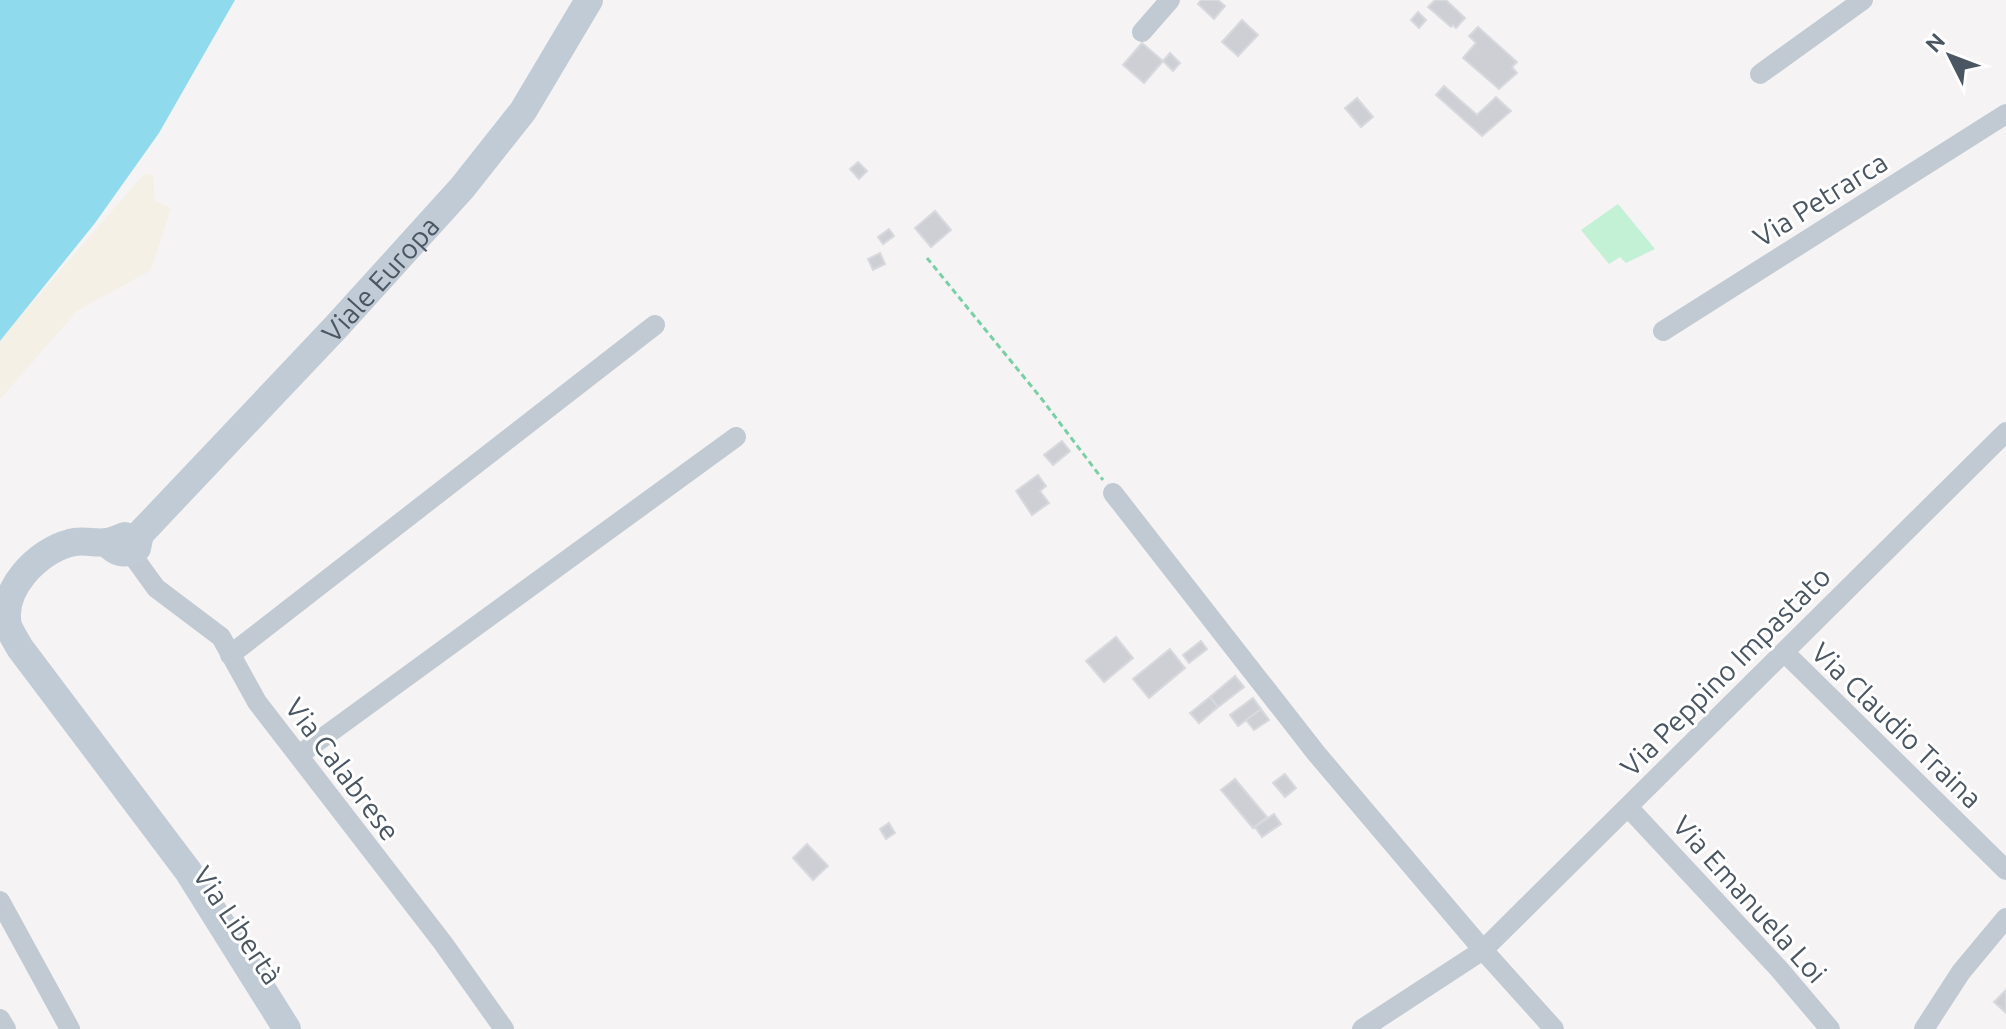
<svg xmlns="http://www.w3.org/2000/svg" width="2006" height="1029" font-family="Ubuntu,sans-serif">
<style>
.green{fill:#c3f1d5}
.sand{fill:#f5f0e5}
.water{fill:#90daee}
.building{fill:#cdcfd5;stroke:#d7d9de;stroke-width:2}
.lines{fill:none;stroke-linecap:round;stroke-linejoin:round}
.path{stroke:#7ad0a6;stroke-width:3;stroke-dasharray:6 4;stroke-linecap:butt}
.street{stroke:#c1cad2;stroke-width:20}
.secondary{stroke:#c1cbd6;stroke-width:28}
.labels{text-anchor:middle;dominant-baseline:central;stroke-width:6;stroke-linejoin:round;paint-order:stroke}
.street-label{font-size:28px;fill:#4a5661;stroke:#fff}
</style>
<rect width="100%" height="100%" fill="#f5f3f3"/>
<path class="green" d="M1618,204L1655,249L1626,263L1620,257L1609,264L1581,230Z"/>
<path class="sand" d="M144,174L153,175L155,201L171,208L151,270L77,311L0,399V340Z"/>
<path class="water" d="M0,0H235L159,133L95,223L0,341Z"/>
<path class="building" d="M1201,0H1218L1225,6L1214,19L1198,4Z
M1435,0H1446L1465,18L1456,28L1453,25L1451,27L1428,7Z
M1418,12L1426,20L1419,28L1411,20Z
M1242,20L1258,35L1238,56L1222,42Z
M1478,27L1517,62L1512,67L1517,73L1499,89L1463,58L1476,43L1469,36Z
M1142,43L1163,61L1144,83L1123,65Z
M1170,53L1180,63L1173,71L1163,61Z
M1444,86L1477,115L1496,97L1511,111L1482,136L1436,95Z
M1357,98L1373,117L1361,127L1345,108Z
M858,162L867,171L859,179L850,169Z
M935,211L951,230L931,247L915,228Z
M889,229L894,236L883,244L878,237Z
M880,253L885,264L873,270L868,259Z
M1062,441L1070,451L1053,465L1044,455Z
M1038,475L1046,486L1040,491L1049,503L1032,515L1016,491Z
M1116,637L1133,658L1104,682L1086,661Z
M1201,641L1207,649L1189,663L1183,655Z
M1170,649L1185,668L1149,698L1133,679Z
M1235,676L1244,687L1218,707L1210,697Z
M1210,697L1218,707L1199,723L1190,713Z
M1253,698L1261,709L1238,726L1230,715Z
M1261,709L1269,720L1254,730L1246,720Z
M1285,774L1296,788L1285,797L1273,783Z
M1235,779L1267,817L1253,828L1221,790Z
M1274,814L1281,824L1262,837L1255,827Z
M889,823L895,833L886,839L880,829Z
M807,844L828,866L813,880L793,858Z
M2006,990V1013L1994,1002Z"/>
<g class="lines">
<path class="path" d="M927,258L1041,398L1103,480"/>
<path class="street" d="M1142,32L1170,0
M1760,74L1863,0
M1663,331L2006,114
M1113,493L1316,753L1483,950L1554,1029
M130,552L156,588L221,637L257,702L443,943L504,1029
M1784,652L2006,870
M230,655L655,325
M299,755L736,437
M1628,807L1779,969L1830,1029
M0,901L70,1029
M0,1019L6,1029
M1362,1029L1483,950L2006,432
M1924,1029L1961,972L2006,918"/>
<g class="secondary">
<path d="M125,536C119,538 113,541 107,542C94,544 83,539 70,543C38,551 0,589 8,626C11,633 16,641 20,648L188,871L287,1029"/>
<path id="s1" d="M106,542C116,553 124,556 137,548L140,534L336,327L462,188L523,111L589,0"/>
</g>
</g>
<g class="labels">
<g class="street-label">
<text transform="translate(1820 199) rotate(-32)">Via Petrarca</text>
<text stroke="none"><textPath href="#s1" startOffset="400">Viale Europa</textPath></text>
<text transform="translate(1725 671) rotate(-45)">Via Peppino Impastato</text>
<text transform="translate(1897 725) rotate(44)">Via Claudio Traina</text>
<text transform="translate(343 769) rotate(53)">Via Calabrese</text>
<text transform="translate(1750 899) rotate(48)">Via Emanuela Loi</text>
<text transform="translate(238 925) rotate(56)">Via Libertà</text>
</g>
</g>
<g transform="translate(1950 56) rotate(312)" stroke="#ffffff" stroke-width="6" paint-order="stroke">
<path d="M0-6L14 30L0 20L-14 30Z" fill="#4a5661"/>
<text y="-12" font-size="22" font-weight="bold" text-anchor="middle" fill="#4a5661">N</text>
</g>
</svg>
